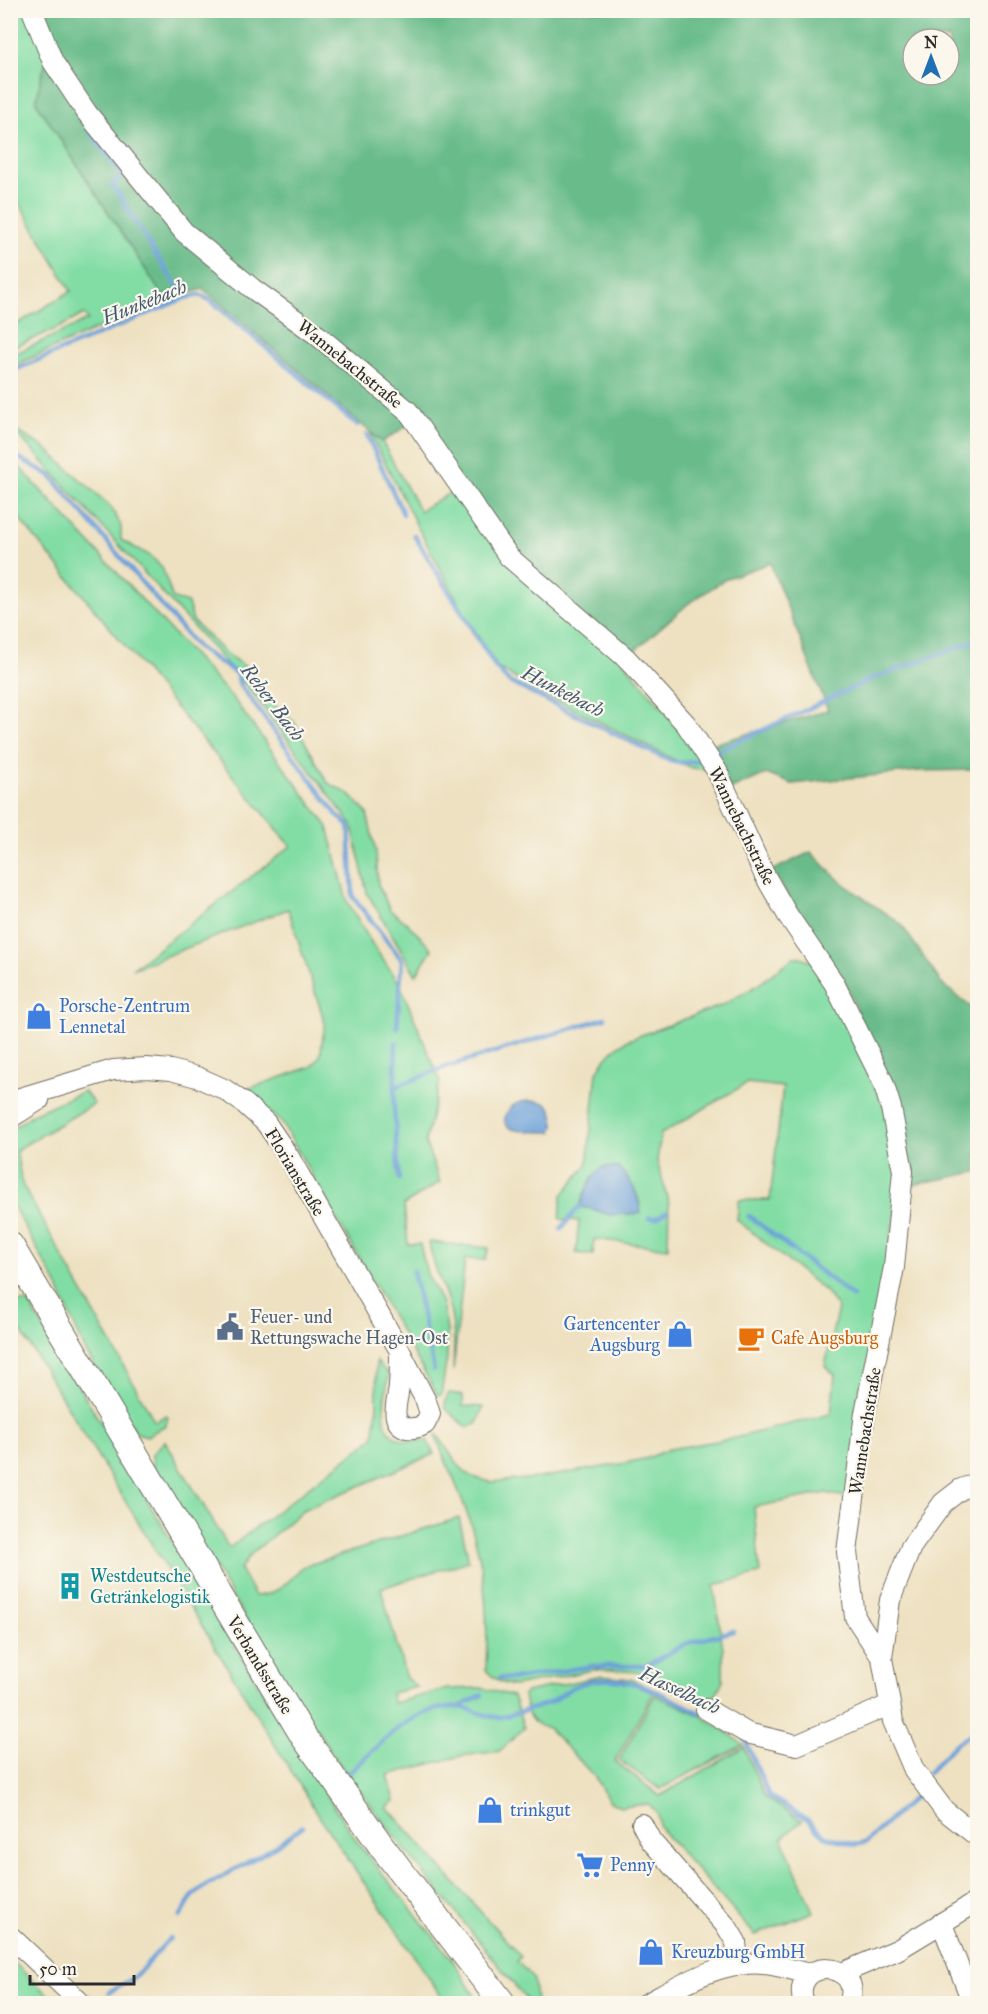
<svg xmlns="http://www.w3.org/2000/svg" width="988" height="2014" font-family="'IM FELL Great Primer',serif">
<style>
.green{fill:#82dda4;stroke:#568468;stroke-width:1.5}
.forest{fill:#69bc8a;stroke:#4a745a;stroke-width:1.5;fill-rule:evenodd}
.water{fill:#6da1d9;stroke:#4c6682;stroke-width:1.5}
.lines{fill:none;stroke-linecap:round;stroke-linejoin:round}
.stream{stroke:#6da1d9;stroke-width:4.5}
.minor-casing{stroke:#6f6b60;stroke-width:22}
.major-casing{stroke:#6f6b60;stroke-width:28}
.minor{stroke:#fff;stroke-width:20}
.major{stroke:#fff;stroke-width:26}
.labels{text-anchor:middle;dominant-baseline:central;stroke-width:4.5;stroke-linejoin:round;paint-order:stroke}
.street-label{font-size:18px;fill:#2b2b2b;stroke:#fbf7ec}
.shop-label{font-size:18px;fill:#366cbe;stroke:#fbf7ec;text-anchor:start}
.service-label{font-size:18px;fill:#4e5e75;stroke:#fbf7ec;text-anchor:start}
.food-label{font-size:18px;fill:#c56008;stroke:#fbf7ec;text-anchor:start}
.culture-label{font-size:18px;fill:#0d838f;stroke:#fbf7ec;text-anchor:start}
.water-label{font-size:20px;font-style:italic;fill:#455a71;stroke:#fbf7ec}
</style>
<rect width="100%" height="100%" fill="#fbf7ec"/>
<filter id="ink" filterUnits="userSpaceOnUse"><feTurbulence type="fractalNoise" baseFrequency=".0167" numOctaves="2"/><feDisplacementMap in="SourceGraphic" scale="12" xChannelSelector="R" yChannelSelector="G"/><feConvolveMatrix kernelMatrix="1 2 1 2 8 2 1 2 1" color-interpolation-filters="sRGB"/></filter>
<filter id="wash" filterUnits="userSpaceOnUse"><feTurbulence type="fractalNoise" baseFrequency=".008" numOctaves="4" result="noise"/><feDisplacementMap in="SourceGraphic" scale="24" xChannelSelector="R" yChannelSelector="G"/><feGaussianBlur stdDeviation="1.35" result="paint"/><feColorMatrix in="noise" values="0 0 0 0 0 0 0 0 0 0 0 0 0 0 0 0 0 1.4 0 .05"/><feComposite in="paint" operator="in"/></filter>
<g filter="url(#wash)">
<rect width="100%" height="100%" fill="#eee1c1"/>
<path class="green" d="M11,11H28L48,57L36,102L162,294L177,296L94,330L11,367L10,356L88,320L84,314L58,328L11,348V328L71,291L11,189Z
M11,428L44,447L111,507L121,526V540L149,555L162,567L173,599L188,603L193,621L226,654L249,669L275,706L294,722L328,783L349,794L367,813L376,852L378,884L390,910L407,923L432,949L416,975L367,893L352,825L248,687L24,441L11,431Z
M370,433L382,442L420,511L456,489L624,662L711,767L703,769L691,768L528,686L498,668L469,621L417,526Z
M11,458L232,697L328,827L347,901L374,947L400,984L440,1081L425,1142L440,1182L404,1205L408,1244H420L427,1274L442,1303L447,1330V1358L441,1395H437L434,1389L282,1123L245,1090L313,1066L320,1056L325,1023L288,909L132,969L291,846L11,509Z
M794,957H801L818,964L886,1111L899,1187L851,1498L826,1493L754,1507L760,1574L714,1585L723,1649V1680L711,1705L675,1687L636,1672L597,1669L515,1686C502,1684 495,1680 486,1670C488,1629 487,1587 477,1547C468,1508 450,1472 435,1435L437,1434L457,1464L470,1476L490,1482L538,1478L621,1464L648,1458L669,1449L730,1439L831,1414L835,1375L825,1366L838,1308L825,1291L737,1220L739,1200H770L783,1087L747,1083L661,1134L657,1161L669,1203L668,1248L594,1239L593,1255L576,1253L579,1221L560,1219L562,1195L587,1165L597,1072C605,1057 613,1049 628,1040L723,1005L758,985Z
M84,1091L94,1104L16,1150L22,1184L155,1422L166,1415L168,1417L166,1425L147,1436L136,1433L85,1350L56,1283L11,1202V1129L35,1113Z
M429,1242L489,1248L485,1260L465,1259L453,1371C454,1350 455,1329 450,1309C444,1286 432,1266 429,1242Z
M21,1302H28L303,1759L360,1846L452,1959L479,2003H446L318,1815L11,1315V1308Z
M376,1361L389,1375C382,1411 374,1448 427,1440L434,1454L303,1510L250,1555L240,1569L255,1596C277,1595 288,1583 302,1567L459,1518L469,1561L381,1588L406,1678L417,1687L391,1693L393,1703L447,1689L481,1688L513,1696L524,1728L500,1751L461,1756L388,1775L395,1801L387,1807L521,1957L517,1961L534,1980L536,2003H529L402,1846L341,1766L288,1688L153,1466L152,1454L165,1441L229,1548L373,1438L377,1409Z
M449,1393L463,1395V1406L483,1407L477,1424L468,1427L464,1425L445,1408V1401Z
M601,1676L631,1679L655,1690L615,1761L660,1796L744,1747L765,1797L802,1821L782,1838L813,1912L755,1935L659,1827C660,1816 657,1811 648,1804L620,1807L609,1801L594,1776L548,1728C529,1726 526,1711 524,1695L526,1692Z
M655,1695C688,1709 717,1722 743,1745L660,1789L619,1760Z
M10,1960H11L57,2003H11Z"/>
<path class="forest" d="M37,11H977V770L918,771L792,784L766,774L729,790L707,746L828,710L770,563L727,578L689,603L626,658L509,557L411,423L382,442L203,289L177,296L162,295L36,102L41,77L48,57ZM913,39H949V75H913Z
M811,852L841,882L901,924L942,984L977,1012V1172L911,1185L898,1105L842,977L771,871Z"/>
<path class="water" d="M537,1101L548,1104C554,1113 557,1122 552,1132C543,1132 517,1132 510,1128C498,1122 509,1106 518,1103C523,1100 532,1101 537,1101Z
M603,1167L619,1168C632,1182 639,1194 641,1213L610,1215L589,1208L579,1207C586,1191 588,1178 603,1167Z"/>
<g class="lines">
<path class="stream" d="M89,131L122,176L112,184L154,252L185,298
M10,372L185,298L199,295L210,300L357,425
M367,435L403,514
M10,453L50,475L198,648L236,673L240,685L337,815L349,826L353,897L402,960L397,1028
M414,535L496,668L509,682L670,761L679,763L699,761
M714,753L874,678L978,640
M396,1042L394,1109L399,1179
M395,1087L443,1068L605,1018
M749,1216L853,1297
M649,1218H657L666,1212
M561,1229L579,1207
M413,1271L434,1370
M500,1678L514,1679L592,1666H646L685,1644L733,1631
M459,1707L482,1695
M745,1739L769,1796L808,1820L825,1836L856,1845L866,1842L917,1795
M350,1772C382,1743 410,1707 457,1707C471,1707 486,1719 501,1717C511,1716 544,1705 553,1701C561,1696 568,1689 576,1686C619,1667 665,1695 702,1714
M928,1773L954,1745L972,1733
M180,1917L193,1896L204,1887L271,1849L303,1826
M109,1992L134,1978L170,1938"/>
</g>
</g>
<g filter="url(#ink)">
<g class="lines">
<defs>
<path id="minor" d="M32,10L53,62L87,113L184,232L253,289L317,335L408,411L509,557L626,658L686,724L717,771L764,874L787,914L834,983L883,1082L891,1108L903,1171L894,1267L865,1413L847,1552L855,1617L882,1658L893,1721L914,1770L944,1810L978,1837
M10,1101L113,1070L147,1068L171,1070L197,1077L224,1089L245,1104L266,1123L289,1157L400,1351L426,1401L430,1414L425,1424C419,1428 414,1429 407,1428C387,1422 399,1399 399,1385C400,1374 400,1362 400,1351
M10,1118L39,1100
M882,1658L890,1600L911,1547L943,1503L961,1489L978,1483
M706,1709L747,1733L797,1745L889,1705
M642,1824L651,1841L727,1927L736,1942L738,1965
M942,1924L973,2004
M10,1936L82,2004
M842,1973L897,1950L978,1901
M646,2004C683,1984 720,1960 764,1964C779,1965 795,1971 810,1974
M804,2004C788,1957 866,1958 849,2004"/>
<path id="major" d="M10,1245L304,1737L383,1848L503,2004"/>
</defs>
<use href="#minor" class="minor-casing"/>
<use href="#major" class="major-casing"/>
<use href="#minor" class="minor"/>
<use href="#major" class="major"/>
</g>
</g>
<defs>
<symbol id="shop-bare" viewBox="-9 -9 18 18"><path d="M-5-2.5h2.3a2.7 3.5 0 0 1 5.4 0H5L5.5 6h-11ZM-1.5-2.5h3a1.5 2.3 0 0 0-3 0Z" fill="#3f7fe0" stroke="#fbf7ec" stroke-width="2.5" paint-order="stroke"/></symbol>
<symbol id="civic-bare" viewBox="-9 -9 18 18"><path d="M-.6-6.5H3V-4.5H.6V-3L4-1V1h2V6H-6V1h2V-1L-.6-3ZM-1.2 2.5V6h2.4V2.5Z" fill="#5c6f8a" stroke="#fbf7ec" stroke-width="2.5" paint-order="stroke"/></symbol>
<symbol id="cafe-bare" viewBox="-9 -9 18 18"><path d="M-5.5-4.5H6V0H3Q3 3.5 0 3.5H-2.5Q-5.5 3.5-5.5 0ZM3-3.2v2h1.7v-2ZM-6 4.5H4V6H-6Z" fill="#e8710a" stroke="#fbf7ec" stroke-width="2.5" paint-order="stroke"/></symbol>
<symbol id="building-bare" viewBox="-9 -9 18 18"><path d="M-4-6H4V6H1V3H-1V6H-4ZM-2.5-4.3h1.7v1.8h-1.7ZM.8-4.3h1.7v1.8H.8ZM-2.5-1h1.7V.8h-1.7ZM.8-1h1.7V.8H.8Z" fill="#0f9aa8" stroke="#fbf7ec" stroke-width="2.5" paint-order="stroke"/></symbol>
<symbol id="supermarket-bare" viewBox="-9 -9 18 18"><path d="M-6-5.5h2.5l.6 2H6L4.5 2H-2.5L-4.4-4H-6ZM-1.5 3.2a1.3 1.3 0 1 0 .1 0ZM3 3.2a1.3 1.3 0 1 0 .1 0Z" fill="#3f7fe0" stroke="#fbf7ec" stroke-width="2.5" paint-order="stroke"/></symbol>
</defs>
<g fill-rule="evenodd">
<use href="#shop-bare" x="20" y="997" width="38" height="38"/>
<use href="#civic-bare" x="211" y="1308" width="38" height="38"/>
<use href="#shop-bare" x="661" y="1315" width="38" height="38"/>
<use href="#cafe-bare" x="732" y="1319" width="38" height="38"/>
<use href="#building-bare" x="51" y="1567" width="38" height="38"/>
<use href="#shop-bare" x="471" y="1791" width="38" height="38"/>
<use href="#supermarket-bare" x="571" y="1846" width="38" height="38"/>
<use href="#shop-bare" x="632" y="1933" width="38" height="38"/>
</g>
<g class="labels">
<g class="street-label">
<text transform="translate(350 364) rotate(39)">Wannebachstraße</text>
<text transform="translate(742 826) rotate(64)">Wannebachstraße</text>
<text transform="translate(295 1172) rotate(59)">Florianstraße</text>
<text transform="translate(865 1431) rotate(-81)">Wannebachstraße</text>
<text transform="translate(260 1665) rotate(59)">Verbandsstraße</text>
</g>
<g class="shop-label">
<text x="59" y="1006">Porsche-Zentrum<tspan x="59" dy="21">Lennetal</tspan></text>
<text x="660" y="1324" text-anchor="end">Gartencenter<tspan x="660" dy="21">Augsburg</tspan></text>
<text x="510" y="1810">trinkgut</text>
<text x="610" y="1865">Penny</text>
<text x="671" y="1952">Kreuzburg GmbH</text>
</g>
<g class="service-label">
<text x="250" y="1317">Feuer- und<tspan x="250" dy="21">Rettungswache Hagen-Ost</tspan></text>
</g>
<g class="food-label">
<text x="771" y="1338">Cafe Augsburg</text>
</g>
<g class="culture-label">
<text x="90" y="1576">Westdeutsche<tspan x="90" dy="21">Getränkelogistik</tspan></text>
</g>
<g class="water-label">
<text transform="translate(144 302) rotate(-22)">Hunkebach</text>
<text transform="translate(563 691) rotate(27)">Hunkebach</text>
<text transform="translate(273 702) rotate(53)">Reher Bach</text>
<text transform="translate(680 1690) rotate(25)">Hasselbach</text>
</g>
</g>
<rect width="988" height="2014" fill="none" stroke="#fbf7ec" stroke-width="36"/>
<g transform="translate(931 57)"><circle r="28" fill="#fbf7ec" stroke="#a8a59f" stroke-width="1.5"/>
<path d="M0-4.5L10 22L0 15L-10 22Z" fill="#1f6fb2"/>
<text y="-9" font-size="16" font-weight="bold" text-anchor="middle" fill="#2b2b2b">N</text>
</g>
<path d="M30 1975v9h104v-9" fill="none" stroke="#2b2b2b" stroke-width="3"/>
<text x="39" y="1975" font-size="18" fill="#2b2b2b" stroke="#fbf7ec" stroke-width="4.5" paint-order="stroke">50 m</text>
</svg>
